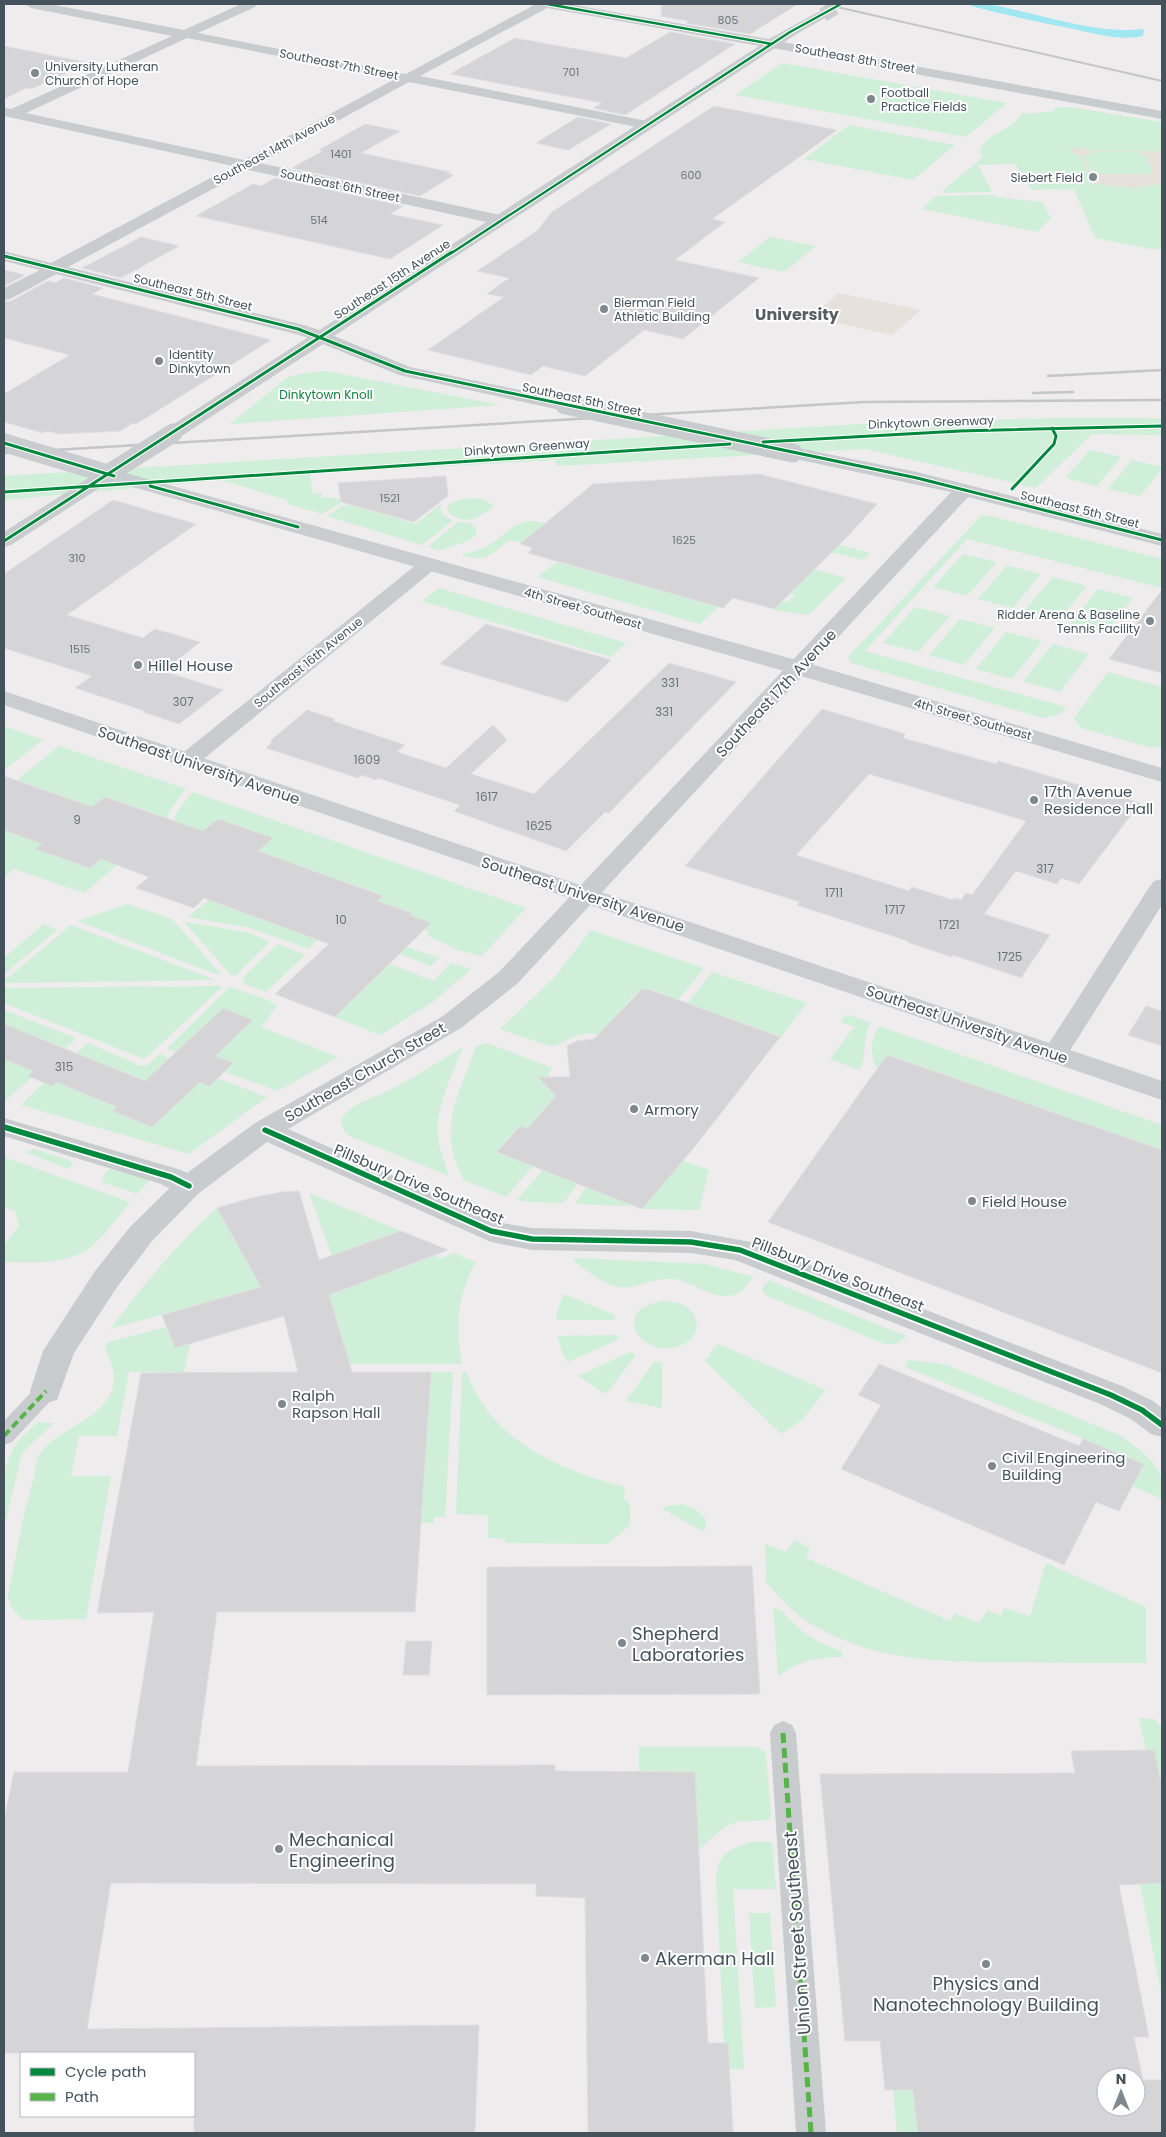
<svg xmlns="http://www.w3.org/2000/svg" width="1166" height="2137" font-family="Poppins,sans-serif">
<style>
.green{fill:#cfefd8}
.sand{fill:#e7e1db;fill-rule:evenodd}
.water{fill:#a0e7f1}
.building{fill:#d5d5d7;stroke:#dfdee0;fill-rule:evenodd}
.lines{fill:none;stroke-linecap:round;stroke-linejoin:round}
.tertiary-tunnel{stroke:#cccdd0;stroke-width:14;stroke-dasharray:14 8;stroke-linecap:butt}
.pedestrian{fill:#c9ccce;fill-rule:evenodd}
.minor{fill:#c9ccce;fill-rule:evenodd}
.tertiary{fill:#c9ccce;fill-rule:evenodd}
.secondary{fill:#c9cdd0;fill-rule:evenodd}
.rail-far1{stroke:#c3c5c7;stroke-width:2}
.rail{stroke:#c3c5c7;stroke-width:2.5}
.tertiary-bridge{stroke:#c9ccce;stroke-width:19}
.secondary-bridge{stroke:#c9cdd0;stroke-width:19}
.quiet-far1{stroke:#57b448;stroke-width:4;stroke-dasharray:8 4;stroke-linecap:butt}
.quiet{stroke:#57b448;stroke-width:5;stroke-dasharray:10 5;stroke-linecap:butt}
.cycleway-far2-casing{stroke:#fff;stroke-width:4.5}
.cycleway-far1-casing{stroke:#fff;stroke-width:5}
.cycleway-casing{stroke:#fff;stroke-width:9}
.cycleway-far2{stroke:#00873e;stroke-width:2.5}
.cycleway-far1{stroke:#00873e;stroke-width:3}
.cycleway{stroke:#00873e;stroke-width:5.5}
.poi-dot{fill:#7f888e;stroke:#fff;stroke-width:2}
.labels{text-anchor:middle;dominant-baseline:central;stroke-width:4;stroke-linejoin:round;paint-order:stroke}
.far-number-label{font-size:11px;fill:#69747b}
.far-street-label{font-size:12px;fill:#43525b;stroke:#fff}
.far-poi-label{font-size:12px;fill:#43525b;stroke:#fff;text-anchor:start}
.far-park-label{font-size:12px;fill:#0f813d;stroke:#fff}
.number-label{font-size:12px;fill:#69747b}
.poi-label{font-size:15px;fill:#43525b;stroke:#fff;text-anchor:start}
.street-label{font-size:15px;fill:#43525b;stroke:#fff}
.far-district-label{font-size:16px;font-weight:bold;fill:#585d61;stroke:#fff}
.near-poi-label{font-size:18px;fill:#43525b;stroke:#fff;text-anchor:start}
.near-street-label{font-size:18px;fill:#43525b;stroke:#fff}
</style>
<rect width="100%" height="100%" fill="#eeeced"/>
<path class="green" d="M782,63L1007,103L966,137L735,95Z
M1069,107L1162,122V249H1150L1095,238L1074,189L1032,190L1015,164L978,165L992,192L940,193L983,157L980,150C986,136 1002,132 1014,123C1017,121 1019,117 1021,114L1055,111L1053,108Z
M849,125L955,145L913,180L804,159Z
M993,195L995,197L1042,202L1051,218L1037,232L922,209L936,196Z
M770,237L816,246L784,272L738,262Z
M326,371L500,405L230,424L288,377L305,373Z
M1050,418H1162V435L1092,434L1036,488L865,449L557,466L555,460L310,474L313,494L322,493V497L341,499V503L322,514L288,504L287,500L221,480L4,500V476L861,424Z
M1090,450L1121,457L1097,486L1065,478Z
M1132,460L1162,467V469L1140,496L1108,489Z
M468,498L483,499L494,506C479,518 468,526 450,514L447,508L450,503Z
M442,503L440,508L443,515L453,520L422,545L327,516L342,506L352,505L416,524Z
M982,515H986L1162,559V588L967,539L865,651L1066,707L1061,714L1043,718L851,663L848,657Z
M530,521L546,523L522,543L509,540C489,556 488,562 461,555C470,552 480,550 489,545C506,535 509,525 530,521Z
M458,522L474,523L471,525L476,527V535L468,541L440,550L428,547Z
M839,545L870,553L863,560L831,552Z
M963,554L997,562L967,596L933,587Z
M557,562L718,607L700,624L537,577Z
M1007,565L1041,574L1013,608L978,599Z
M814,569L846,578L809,615L773,610L782,601L788,602L795,595L790,593Z
M1053,577L1087,586L1059,620L1024,611Z
M439,588L626,643L611,657L422,601Z
M1098,589L1133,598L1106,633L1070,624Z
M915,607L950,616L918,652L883,643Z
M960,619L995,628L964,665L929,655Z
M1006,632L1042,641L1012,679L976,669Z
M1053,644L1089,654L1060,692L1023,681Z
M1108,672L1162,687V746L1152,748L1081,728L1074,718Z
M4,726L43,740L4,770Z
M59,746L186,789L171,808L166,820L156,814L105,797L92,807L17,780Z
M193,792L526,908L482,956L458,950L428,936V932L425,930L431,923L409,915L411,912L398,908L396,911L375,903L382,895L258,851L273,838L218,819L184,847L172,827C174,813 184,802 193,792Z
M4,830L42,844L36,849L90,868L101,859L129,855L84,893L14,869L4,877Z
M209,900L317,940L309,949L250,928L188,917Z
M127,904L172,919L221,974L218,975L78,921Z
M187,922L246,932L267,940L269,943L235,976L230,974L185,923Z
M44,924L57,930L4,974V958Z
M71,925L213,979V980L4,983V981Z
M591,930L704,968L678,1000C669,996 658,990 648,989C633,987 611,1025 605,1037C574,1026 575,1042 550,1046L500,1029L554,978Z
M278,944L305,955L266,992L243,983L245,980L241,979Z
M407,947L439,958L431,966L400,954Z
M451,963L471,969L433,1002L380,1035L335,1017L390,964L434,981Z
M712,972L807,1003L781,1037L688,1003Z
M218,986L222,987L146,1058H142L4,1003V988Z
M230,987L268,1000L277,1006L261,1027L338,1057L278,1091L224,1072L233,1063L215,1056L223,1008L176,1052L167,1048Z
M4,1010L76,1038L65,1048L4,1024Z
M847,1014L871,1023C861,1038 868,1058 859,1070L830,1059L854,1027L840,1022Z
M879,1026L1162,1125V1150L888,1055L877,1069C870,1053 870,1041 879,1026Z
M88,1043L141,1066L148,1065L160,1054L169,1058L145,1081L76,1053Z
M487,1043L552,1068L544,1084L548,1089L559,1092L527,1129L519,1126L497,1151L533,1166L506,1197L464,1180C436,1129 459,1096 476,1046Z
M463,1047C452,1075 435,1107 438,1138C440,1150 445,1164 449,1176L350,1136C341,1129 338,1119 348,1111C360,1101 379,1096 393,1088C417,1076 440,1061 463,1047Z
M4,1059L33,1071L28,1076L32,1078L5,1100H4Z
M217,1078L267,1097L189,1154L21,1105L44,1083L52,1086L57,1082L117,1107L113,1111L152,1127L200,1082Z
M35,1149L74,1162L68,1169L25,1152Z
M4,1157L130,1202C119,1216 108,1231 95,1243C72,1266 34,1262 4,1262V1245L19,1226L15,1211L4,1207Z
M681,1160L709,1170L699,1210L642,1209Z
M110,1169L116,1170L150,1180L137,1194L103,1182L102,1178Z
M543,1170L577,1184L564,1203L532,1202L517,1200Z
M586,1187L633,1206L575,1204Z
M309,1193L401,1231L332,1256Z
M217,1208L261,1287L110,1329C143,1287 176,1244 217,1208Z
M454,1253L476,1262C457,1295 455,1327 462,1364H350L329,1295L436,1255L439,1259Z
M574,1258L705,1264L754,1277C749,1282 744,1290 738,1293C719,1304 694,1283 675,1279C659,1277 645,1284 630,1287C609,1291 591,1273 575,1262Z
M769,1280L788,1288L906,1336L896,1344H885L767,1296L762,1291L764,1286Z
M564,1294L615,1315V1320H556L557,1312Z
M665,1301C671,1301 678,1302 684,1305C698,1313 702,1333 687,1342C646,1368 603,1307 665,1301Z
M167,1327L175,1348L190,1344L184,1372H129L117,1436H79L71,1476H111L86,1619L24,1620C15,1613 10,1607 8,1596C16,1557 22,1518 33,1480C35,1472 36,1460 40,1454C59,1426 111,1419 114,1380C115,1370 108,1357 105,1347L108,1342Z
M616,1335L619,1339L568,1362L563,1354L557,1336Z
M718,1344L826,1390L803,1419L781,1434L704,1360L710,1357L709,1354Z
M630,1352L636,1355L606,1394L578,1376Z
M909,1360L944,1364L1122,1436C1134,1446 1159,1463 1162,1480C1164,1486 1162,1493 1162,1499L1132,1486L1143,1463L905,1367Z
M654,1362H662V1408L626,1401Z
M431,1372H453L445,1517H434V1523H421Z
M462,1372H466C493,1442 557,1469 625,1487L624,1498L630,1505V1525L608,1544L506,1543L505,1539L488,1538V1515L456,1514Z
M38,1422L54,1423L22,1453L6,1520H4C4,1495 1,1466 16,1444C22,1436 31,1429 38,1422Z
M681,1504C694,1507 712,1516 704,1532L661,1508Z
M795,1540L810,1548L806,1558L950,1621L955,1613L979,1623L988,1610L1001,1616L1004,1608L1030,1616L1046,1563L1146,1607V1663C1103,1663 1060,1663 1017,1662C944,1662 877,1663 811,1624C794,1614 780,1597 766,1583L765,1544L786,1552Z
M773,1608C786,1610 792,1624 802,1631C814,1640 828,1647 842,1651L843,1657C822,1657 797,1660 781,1675H778Z
M1139,1718L1155,1719L1162,1728V1786L1154,1750H1146Z
M639,1747H757L766,1753L771,1817C763,1824 748,1819 737,1822C723,1826 713,1837 702,1847L698,1848L695,1772H639Z
M752,1842H772L776,1889H733L744,2069H729L728,2043H724L716,1876C720,1852 730,1849 752,1842Z
M1162,1883V1999L1140,1884Z
M749,1913H770L776,2007L755,2008Z
M893,2090H913L918,2133H897Z"/>
<path class="sand" d="M1077,147L1093,151H1162V184L1134,188L1093,184L1080,156L1069,151ZM1093,152H1136L1145,155L1153,172L1148,174H1100L1091,172L1083,156L1090,155Z
M839,293L921,310L892,335L810,317Z"/>
<path class="water" d="M971,4H989C1036,13 1098,35 1144,29L1143,36C1121,41 1096,34 1074,29C1039,22 1005,15 971,6Z"/>
<path class="building" d="M662,4H798L750,34L686,23L688,21L661,16Z
M670,32L735,44L625,115L593,108L602,103L450,74L515,38L626,58Z
M4,46L89,63L31,89L26,88L4,99Z
M714,106L837,130L712,219L725,222L675,260L759,278L683,339L644,330L585,376L543,366L531,375L428,350L504,297L487,294L509,278L477,271L537,231L552,212Z
M578,117L611,124L568,150L536,143Z
M365,124L400,131L361,153L450,172L447,173L454,175L420,196L292,168L323,151L319,150Z
M275,178L403,206L390,214L443,225L390,259L196,216L253,184L261,186Z
M141,237L179,246L121,278L82,268Z
M4,270L25,275L4,286Z
M64,278L103,288L92,294L271,340L136,424L133,423L120,431L59,434L46,431L43,433L4,422V394L70,355L4,338V302L11,301L48,281L55,283Z
M759,474L877,504L847,537L774,609L733,598L723,608L528,553L533,548L520,544L593,484Z
M446,476L448,496L414,522L341,502L338,483Z
M113,500L196,524L67,615L143,638L155,629L200,642L163,671L223,690L179,724L143,712L145,711L75,688L92,676L4,648V574Z
M1162,590V673L1109,659Z
M486,624L611,660L567,702L440,664Z
M669,663L736,682L609,813L605,812L566,851L454,811L460,805L378,778L376,780L362,775L358,778L266,748L272,742L270,741L307,710L335,719L333,721L405,745L397,752L446,768L493,725L507,740L471,774L534,794Z
M822,709L905,734L903,738L996,764L998,761L1140,803L1079,884L1061,878L1057,884L1016,871L984,914L1050,935L1021,978L953,955L952,957L907,942L908,941L797,905L800,902L685,866ZM869,774L1026,821L972,895L966,893L961,900L954,898L953,900L912,887L909,891L796,855Z
M4,776L92,807L105,797L203,831L218,819L273,838L258,851L383,896L377,901L412,913L409,915L431,923L335,1017L275,994L329,944L204,898L194,908L136,888L149,877L101,859L90,868L36,849L42,844L4,830Z
M648,989L780,1037L697,1144L642,1209L497,1152L520,1126L527,1129L556,1096L538,1077H570L567,1046L577,1041L594,1039L641,990Z
M1146,1006L1162,1011V1046L1128,1035Z
M223,1008L253,1020L215,1056L233,1063L210,1086L200,1082L152,1127L113,1111L117,1107L57,1082L52,1086L28,1076L33,1071L4,1059V1024L145,1081Z
M887,1055L1162,1150V1373L768,1222Z
M299,1191L319,1260L401,1231L448,1250L329,1295L352,1372H431L415,1612H217L196,1766L555,1765V1771L695,1772L708,2043H728L733,2133H588L585,1898L536,1896V1884L111,1883L87,2029L479,2025L475,2133H194V2053H4V1820L14,1772H128L154,1612L97,1613L141,1373L298,1372L284,1316L175,1348L162,1315L261,1287L217,1208L251,1198L282,1192Z
M879,1364L1079,1446L1083,1439L1144,1464L1119,1511L1096,1502L1064,1565L841,1469L881,1405L858,1395Z
M752,1566L760,1694L487,1695V1567Z
M406,1641H432L429,1675H403Z
M1154,1750L1162,1786V1883L1119,1885L1149,2037H1134L1143,2080H1162V2133H918L913,2090H885L880,2041H845L820,1774L1075,1773L1071,1751ZM1106,2077H1136V2107H1106Z"/>
<g class="lines">
<path class="tertiary-tunnel" d="M823,15L841,4"/>
<path class="pedestrian" d="M46,1382L54,1385L58,1391L54,1397L12,1442L4,1445V1421L38,1385Z
M783,1721L792,1725L796,1733L826,2133H796L770,1733L774,1725Z"/>
<path class="minor" d="M25,4H49L184,30L241,4H257L255,7L198,33L406,74L536,4H551L549,7L420,76L647,121L654,125L647,129L409,82L260,163L500,215L505,217L508,220L505,223L500,225L248,170L68,267L304,325L328,333L330,337L328,341L322,342L292,333L4,261V251L51,263L233,166L4,116V108L11,109L172,36L31,8ZM187,38L395,79L244,160L26,113Z
M772,40L1162,111V119L767,47L766,44Z
M429,558L436,560L439,564L436,568L195,766L187,768L179,766L176,761L179,756L422,560Z
M1162,879V905L1064,1060L1055,1062L1046,1060L1042,1054L1046,1048L1150,886L1154,881Z
M4,1118L181,1170L199,1179L203,1186L199,1193L189,1196L179,1193L161,1184L4,1136Z"/>
<path class="tertiary" d="M540,4H568L769,39L818,12L823,11L830,15L795,35L334,336L410,367L572,401L574,405L572,409L565,411L399,375L323,344L180,437L173,439L166,437L164,433L166,429L759,46L547,8Z
M54,263L60,264L62,268L60,272L10,299L4,300V288Z
M793,447L917,472L1162,534V546L968,497L517,984L461,1028L288,1129L497,1222L532,1228L691,1231L751,1242L1122,1386L1153,1401L1162,1408V1437L1151,1434L1131,1419L1100,1404L735,1260L691,1253L532,1250L491,1242L267,1142L199,1193L152,1241L117,1287L74,1353L57,1400L46,1403L35,1400L30,1391L43,1351L95,1271L130,1227L179,1179L255,1123L443,1016L499,972L951,492L786,457L783,453L786,449Z
M108,468L115,470L118,474L115,478L11,545L4,547V532L101,470Z"/>
<path class="secondary" d="M108,468L807,663L1162,768V782L791,673L101,478L98,474L101,470Z
M4,691L1162,1081V1100L4,705Z"/>
<path class="rail-far1" d="M824,4L1162,81"/>
<path class="rail" d="M1048,376L1162,370
M1033,393L1073,392
M4,453L864,402L1162,400"/>
<path class="tertiary-bridge" d="M565,405L793,453
M108,474L173,433"/>
<path class="secondary-bridge" d="M5,443L108,474"/>
<path class="quiet-far1" d="M4,1436L46,1391"/>
<path class="quiet" d="M783,1733L811,2133"/>
<defs>
<path id="cycleway-far2" d="M547,4L772,44
M450,254L790,32L841,4"/>
<path id="cycleway-far1" d="M4,256L298,329L405,371L917,478L1162,540
M763,442L960,431L1162,426
M4,443L114,476
M150,486L298,527
M1012,489L1054,444L1056,436L1052,428
M4,492L730,444
M4,541L452,252"/>
<path id="cycleway" d="M4,1127L171,1177L189,1186
M265,1130L491,1231L532,1239L691,1242L740,1250L1111,1395L1142,1410L1162,1425"/>
</defs>
<use href="#cycleway-far2" class="cycleway-far2-casing"/>
<use href="#cycleway-far1" class="cycleway-far1-casing"/>
<use href="#cycleway" class="cycleway-casing"/>
<use href="#cycleway-far2" class="cycleway-far2"/>
<use href="#cycleway-far1" class="cycleway-far1"/>
<use href="#cycleway" class="cycleway"/>
</g>
<g class="poi-dot">
<circle cx="35" cy="73" r="5"/>
<circle cx="871" cy="99" r="5"/>
<circle cx="1093" cy="177" r="5"/>
<circle cx="604" cy="309" r="5"/>
<circle cx="159" cy="361" r="5"/>
<circle cx="1150" cy="621" r="5"/>
<circle cx="138" cy="665" r="5"/>
<circle cx="1034" cy="800" r="5"/>
<circle cx="634" cy="1109" r="5"/>
<circle cx="972" cy="1201" r="5"/>
<circle cx="282" cy="1404" r="5"/>
<circle cx="992" cy="1466" r="5"/>
<circle cx="622" cy="1643" r="5"/>
<circle cx="279" cy="1849" r="5"/>
<circle cx="645" cy="1958" r="5"/>
<circle cx="986" cy="1964" r="5"/>
</g>
<g class="labels">
<g class="far-number-label">
<text x="728" y="20">805</text>
<text x="571" y="72">701</text>
<text x="341" y="154">1401</text>
<text x="691" y="175">600</text>
<text x="319" y="220">514</text>
<text x="390" y="498">1521</text>
<text x="684" y="540">1625</text>
<text x="77" y="558">310</text>
<text x="80" y="649">1515</text>
</g>
<g class="far-street-label">
<text transform="translate(855 58) rotate(10)">Southeast 8th Street</text>
<text transform="translate(339 64) rotate(11)">Southeast 7th Street</text>
<text transform="translate(274 149) rotate(-28)">Southeast 14th Avenue</text>
<text transform="translate(340 185) rotate(12)">Southeast 6th Street</text>
<text transform="translate(392 279) rotate(-33)">Southeast 15th Avenue</text>
<text transform="translate(193 292) rotate(14)">Southeast 5th Street</text>
<text transform="translate(582 399) rotate(12)">Southeast 5th Street</text>
<text transform="translate(931 422) rotate(-2)">Dinkytown Greenway</text>
<text transform="translate(527 447) rotate(-4)">Dinkytown Greenway</text>
<text transform="translate(1080 509) rotate(14)">Southeast 5th Street</text>
<text transform="translate(583 608) rotate(16)">4th Street Southeast</text>
<text transform="translate(308 662) rotate(-39)">Southeast 16th Avenue</text>
<text transform="translate(973 719) rotate(16)">4th Street Southeast</text>
</g>
<g class="far-poi-label">
<text x="45" y="66">University Lutheran<tspan x="45" dy="14">Church of Hope</tspan></text>
<text x="881" y="92">Football<tspan x="881" dy="14">Practice Fields</tspan></text>
<text x="1083" y="177" text-anchor="end">Siebert Field</text>
<text x="614" y="302">Bierman Field<tspan x="614" dy="14">Athletic Building</tspan></text>
<text x="169" y="354">Identity<tspan x="169" dy="14">Dinkytown</tspan></text>
<text x="1140" y="614" text-anchor="end">Ridder Arena &amp; Baseline<tspan x="1140" dy="14">Tennis Facility</tspan></text>
</g>
<g class="far-park-label">
<text x="326" y="394">Dinkytown Knoll</text>
</g>
<g class="number-label">
<text x="670" y="682">331</text>
<text x="183" y="701">307</text>
<text x="664" y="711">331</text>
<text x="367" y="759">1609</text>
<text x="487" y="796">1617</text>
<text x="77" y="819">9</text>
<text x="539" y="825">1625</text>
<text x="1045" y="868">317</text>
<text x="834" y="892">1711</text>
<text x="895" y="909">1717</text>
<text x="341" y="919">10</text>
<text x="949" y="924">1721</text>
<text x="1010" y="956">1725</text>
<text x="64" y="1066">315</text>
</g>
<g class="poi-label">
<text x="148" y="665">Hillel House</text>
<text x="1044" y="791">17th Avenue<tspan x="1044" dy="17">Residence Hall</tspan></text>
<text x="644" y="1109">Armory</text>
<text x="982" y="1201">Field House</text>
<text x="292" y="1395">Ralph<tspan x="292" dy="17">Rapson Hall</tspan></text>
<text x="1002" y="1457">Civil Engineering<tspan x="1002" dy="17">Building</tspan></text>
</g>
<g class="street-label">
<text transform="translate(776 693) rotate(-47)">Southeast 17th Avenue</text>
<text transform="translate(199 765) rotate(19)">Southeast University Avenue</text>
<text transform="translate(583 894) rotate(18)">Southeast University Avenue</text>
<text transform="translate(967 1024) rotate(19)">Southeast University Avenue</text>
<text transform="translate(365 1072) rotate(-30)">Southeast Church Street</text>
<text transform="translate(419 1184) rotate(23)">Pillsbury Drive Southeast</text>
<text transform="translate(838 1274) rotate(21)">Pillsbury Drive Southeast</text>
</g>
<g class="far-district-label">
<text x="797" y="314">University</text>
</g>
<g class="near-poi-label">
<text x="632" y="1633">Shepherd<tspan x="632" dy="21">Laboratories</tspan></text>
<text x="289" y="1839">Mechanical<tspan x="289" dy="21">Engineering</tspan></text>
<text x="655" y="1958">Akerman Hall</text>
<text x="986" y="1983" text-anchor="middle">Physics and<tspan x="986" dy="21">Nanotechnology Building</tspan></text>
</g>
<g class="near-street-label">
<text transform="translate(797 1933) rotate(-94)">Union Street Southeast</text>
</g>
</g>
<rect width="1166" height="2137" fill="none" stroke="#43525b" stroke-width="10"/>
<rect x="20" y="2052" width="175" height="65" fill="#ffffff" stroke="#b4babd"/>
<rect x="30" y="2068" width="25" height="8" fill="#00873e" stroke="#b4babd"/>
<text x="65" y="2077" font-size="15" fill="#43525b">Cycle path</text>
<rect x="30" y="2093" width="25" height="8" fill="#57b448" stroke="#b4babd"/>
<text x="65" y="2102" font-size="15" fill="#43525b">Path</text>
<g transform="translate(1121 2092)"><circle r="24" fill="#ffffff" stroke="#b4babd"/>
<path d="M0-4L9 19L0 12L-9 19Z" fill="#7f888e"/>
<text y="-8" font-size="14" font-weight="bold" text-anchor="middle" fill="#43525b">N</text>
</g>
</svg>
